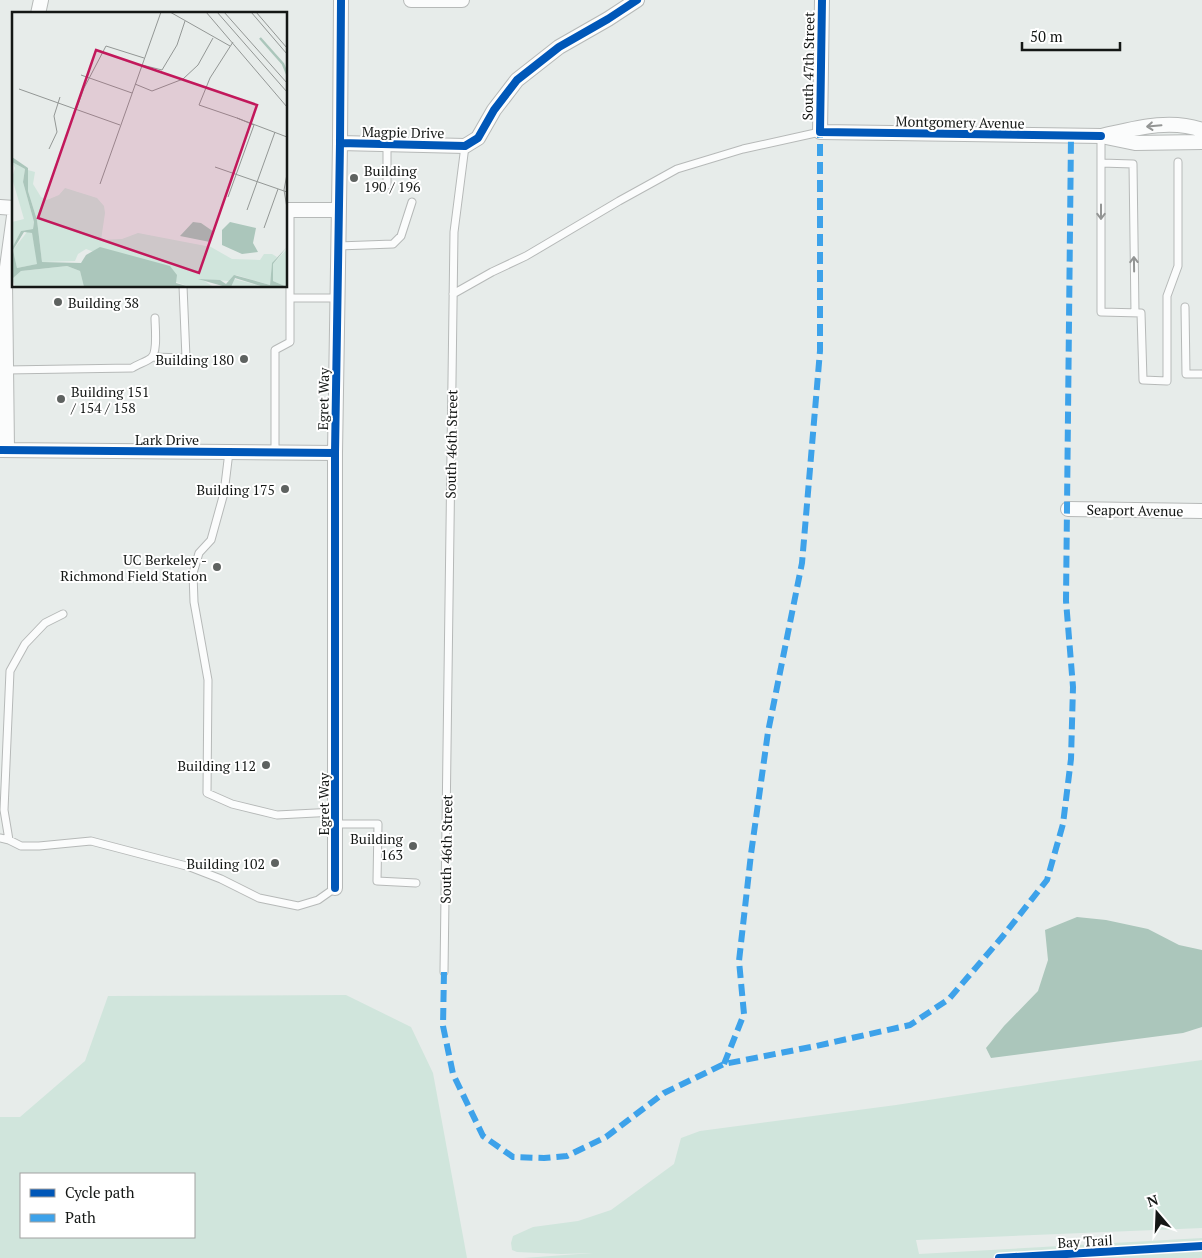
<svg xmlns="http://www.w3.org/2000/svg" width="1202" height="1258" font-family="'PT Serif',serif">
<style>
.green{fill:#d0e5dc;fill-rule:evenodd}
.water{fill:#abc6bb}
.lines{fill:none;stroke-linecap:round;stroke-linejoin:round}
.service-casing{stroke:#b6b9b8;stroke-width:9}
.minor-casing{stroke:#b6b9b8;stroke-width:16}
.service{stroke:#fbfcfc;stroke-width:7}
.minor{stroke:#fbfcfc;stroke-width:14}
.quiet{stroke:#3da2ea;stroke-width:6;stroke-dasharray:12 6;stroke-linecap:butt}
.cycleway-casing{stroke:#fff;stroke-width:11}
.cycleway{stroke:#0057b8;stroke-width:8}
.oneway{stroke:#939594}
.poi-dot{fill:#5e6260;stroke:#fff;stroke-width:2}
.labels{text-anchor:middle;dominant-baseline:central;stroke-width:4;stroke-linejoin:round;paint-order:stroke}
.street-label{font-size:14px;fill:#141715;stroke:#fff}
.poi-label{font-size:14px;fill:#141715;stroke:#fff;text-anchor:end}
.inset-river{fill:none;stroke:#abc6bb;stroke-width:2.5}
.inset-road{fill:none;stroke:#939795;stroke-width:1}
.view{fill:#c2185b;fill-opacity:0.15;stroke:#c2185b;stroke-width:2.5}
.inset-edge{fill:none;stroke:#141715;stroke-width:2.5}
</style>
<rect width="100%" height="100%" fill="#e7ecea"/>
<path class="green" d="M346,995L411,1027L433,1073L467,1258H0V1117H20L85,1061L108,996ZM194,1174V1237H21V1174Z
M1202,1060V1228L916,1240L919,1254L1202,1238V1258H523L593,1253L561,1254L517,1252L512,1250L511,1243L513,1236L533,1227L578,1221L611,1210L674,1164L681,1138L700,1131L896,1105L1053,1081Z"/>
<path class="water" d="M1077,917L1106,920L1148,929L1179,945L1202,950V1027L1183,1033L991,1058L986,1048L1004,1026L1038,991L1048,960L1045,930Z"/>
<g class="lines">
<defs>
<path id="service" d="M1101,136V312L1141,313L1143,380L1167,381V296L1178,266V162
M1101,163L1133,164L1135,313
M387,185V144
M338,246L393,244L401,236L412,202
M453,294L492,272L526,256L619,201L677,169L743,149L820,132
M290,298H337
M1185,307L1186,374H1202
M152,357L186,358L183,286
M6,370L132,368C138,364 146,362 151,358C158,353 155,327 155,318
M229,452L224,493L211,540L199,553L193,573L194,602L208,680L207,793L232,804L277,815L335,812
M275,452V350L290,342V210
M335,824H378L377,881L416,883
M0,838L9,840L21,846H39L91,841L190,867L221,879L259,898L298,906L318,900L335,888
M9,840L4,810L10,671L25,644L45,623L63,614
M444,972L454,232L465,146"/>
<path id="minor" d="M411,0H462
M822,0L820,132L1101,136
M38,14L41,0
M1202,130C1169,118 1133,129 1101,136L1135,143L1202,142
M340,143L465,146L478,138L494,110L517,80L559,47L608,19L637,0
M0,207L14,208
M286,210H338
M0,450L335,453
M7,450L5,282L14,216
M1068,509L1202,511
M335,888V453L340,143L341,0"/>
</defs>
<use href="#service" class="service-casing"/>
<use href="#minor" class="minor-casing"/>
<use href="#service" class="service"/>
<use href="#minor" class="minor"/>
<path class="quiet" d="M444,972L443,1026L453,1074L483,1136L513,1157L544,1158L567,1156L606,1137L664,1093L724,1064L816,1046L910,1025L949,999L1003,936L1047,880L1063,824L1071,759L1073,687L1066,601L1071,136
M724,1064L744,1014L739,961L751,854L768,732L802,563L820,351V132"/>
<defs>
<path id="cycleway" d="M822,0L820,132L1101,136
M340,143L465,146L478,138L494,110L517,80L559,47L608,19L637,0
M0,450L335,453
M335,888V453L340,143L341,0
M999,1258L1202,1246"/>
</defs>
<use href="#cycleway" class="cycleway-casing"/>
<use href="#cycleway" class="cycleway"/>
</g>
<defs><path id="oneway-shaft" d="M-6 0H5M1.5-3L5.5 0L1.5 3" fill="none" stroke-width="1.6" stroke-linecap="round" stroke-linejoin="round" transform="scale(1.25)"/></defs>
<g class="oneway">
<use href="#oneway-shaft" transform="translate(1154 126) rotate(175)"/>
<use href="#oneway-shaft" transform="translate(1101 212) rotate(90)"/>
<use href="#oneway-shaft" transform="translate(1134 264) rotate(-91)"/>
</g>
<g class="poi-dot">
<circle cx="354" cy="178" r="5"/>
<circle cx="58" cy="302" r="5"/>
<circle cx="244" cy="359" r="5"/>
<circle cx="61" cy="399" r="5"/>
<circle cx="285" cy="489" r="5"/>
<circle cx="217" cy="567" r="5"/>
<circle cx="266" cy="765" r="5"/>
<circle cx="413" cy="846" r="5"/>
<circle cx="275" cy="863" r="5"/>
</g>
<g class="labels">
<g class="street-label">
<text transform="translate(808 66) rotate(-89)">South 47th Street</text>
<text transform="translate(960 122) rotate(1)">Montgomery Avenue</text>
<text transform="translate(403 132) rotate(1)">Magpie Drive</text>
<text transform="translate(323 399) rotate(-89)">Egret Way</text>
<text x="167" y="439">Lark Drive</text>
<text transform="translate(451 444) rotate(-89)">South 46th Street</text>
<text transform="translate(1135 510) rotate(1)">Seaport Avenue</text>
<text transform="translate(323 804) rotate(-90)">Egret Way</text>
<text transform="translate(446 849) rotate(-89)">South 46th Street</text>
<text transform="translate(1085 1241) rotate(-3)">Bay Trail</text>
</g>
<g class="poi-label">
<text x="364" y="170" text-anchor="start">Building<tspan x="364" dy="16">190 / 196</tspan></text>
<text x="68" y="302" text-anchor="start">Building 38</text>
<text x="234" y="359">Building 180</text>
<text x="71" y="391" text-anchor="start">Building 151<tspan x="71" dy="16">/ 154 / 158</tspan></text>
<text x="275" y="489">Building 175</text>
<text x="207" y="559">UC Berkeley -<tspan x="207" dy="16">Richmond Field Station</tspan></text>
<text x="256" y="765">Building 112</text>
<text x="403" y="838">Building<tspan x="403" dy="16">163</tspan></text>
<text x="265" y="863">Building 102</text>
</g>
</g>
<g transform="translate(12 12)">
<rect width="275" height="275" fill="#e7ecea"/>
<path d="M0,150L13,157L11,170L22,210L21,217L9,219L0,236V210L12,207L0,166L3,156ZM16,158L23,160L21,172L29,185L35,188L47,183L53,176L85,186L92,194L93,201L89,228L110,227L126,221L199,235L220,247L248,248L252,242H260L265,245L260,252L258,273L224,263L222,267L252,275H219L217,269L189,267L202,275H178L74,237L66,242L63,249L30,250L25,208L16,179ZM15,220L20,221L26,252L5,256L1,238ZM275,237V275L261,269V252ZM55,254L68,259L72,275H0L3,274L0,267L9,259Z" fill="#d0e5dc"/>
<path d="M0,145L16,156V179L25,208L30,250L69,251L74,243L88,235L158,254L165,263L164,271L178,275H72L68,259L55,254L9,259L0,267V236L9,219L21,217L22,210L11,170L13,157L0,150ZM12,220L20,221L25,252L5,256L1,238ZM181,210L189,211L202,220L198,230L168,224ZM218,210L244,216L241,231L246,240L230,242L210,233V218ZM275,235L261,252V269L275,275H252L223,266L219,275H214L186,267L208,268L214,272L222,263L258,273L260,251Z" fill="#abc6bb" fill-rule="evenodd"/>
<path class="inset-river" d="M248,26L271,52L275,62"/>
<path class="inset-road" d="M158,0L218,34M194,0L275,95M205,0L275,80M212,0L275,71M239,0L275,42M244,0L275,36M221,30L198,66L187,93L225,106M130,53L150,58L165,33L173,9M69,63L120,81M123,72L140,79L171,67L186,53L201,26M7,77L108,113M64,98L72,76L94,34L132,46M242,113L225,106L275,125M37,137L45,120L42,104L48,85M203,155L275,180M275,162L272,178L275,196M88,172L149,0M216,185L242,113M235,198L263,120M252,216L266,177"/>
<path class="view" d="M84,38L245,93L187,261L26,206Z"/>
<rect width="275" height="275" class="inset-edge"/>
</g>
<rect x="20" y="1173" width="175" height="65" fill="#ffffff" stroke="#a1a2a1"/>
<rect x="30" y="1189" width="25" height="8" fill="#0057b8" stroke="#a1a2a1"/>
<text x="65" y="1198" font-size="15" fill="#141715">Cycle path</text>
<rect x="30" y="1214" width="25" height="8" fill="#3da2ea" stroke="#a1a2a1"/>
<text x="65" y="1223" font-size="15" fill="#141715">Path</text>
<g transform="translate(1157 1213) rotate(341)" stroke="#ffffff" stroke-width="4" paint-order="stroke">
<path d="M0-4L9 19L0 12L-9 19Z" fill="#141715"/>
<text y="-8" font-size="14" font-weight="bold" text-anchor="middle" fill="#141715">N</text>
</g>
<path d="M1022 42v8h98v-8" fill="none" stroke="#141715" stroke-width="2.5"/>
<text x="1030" y="42" font-size="15" fill="#141715" stroke="#ffffff" stroke-width="4" paint-order="stroke">50 m</text>
</svg>
